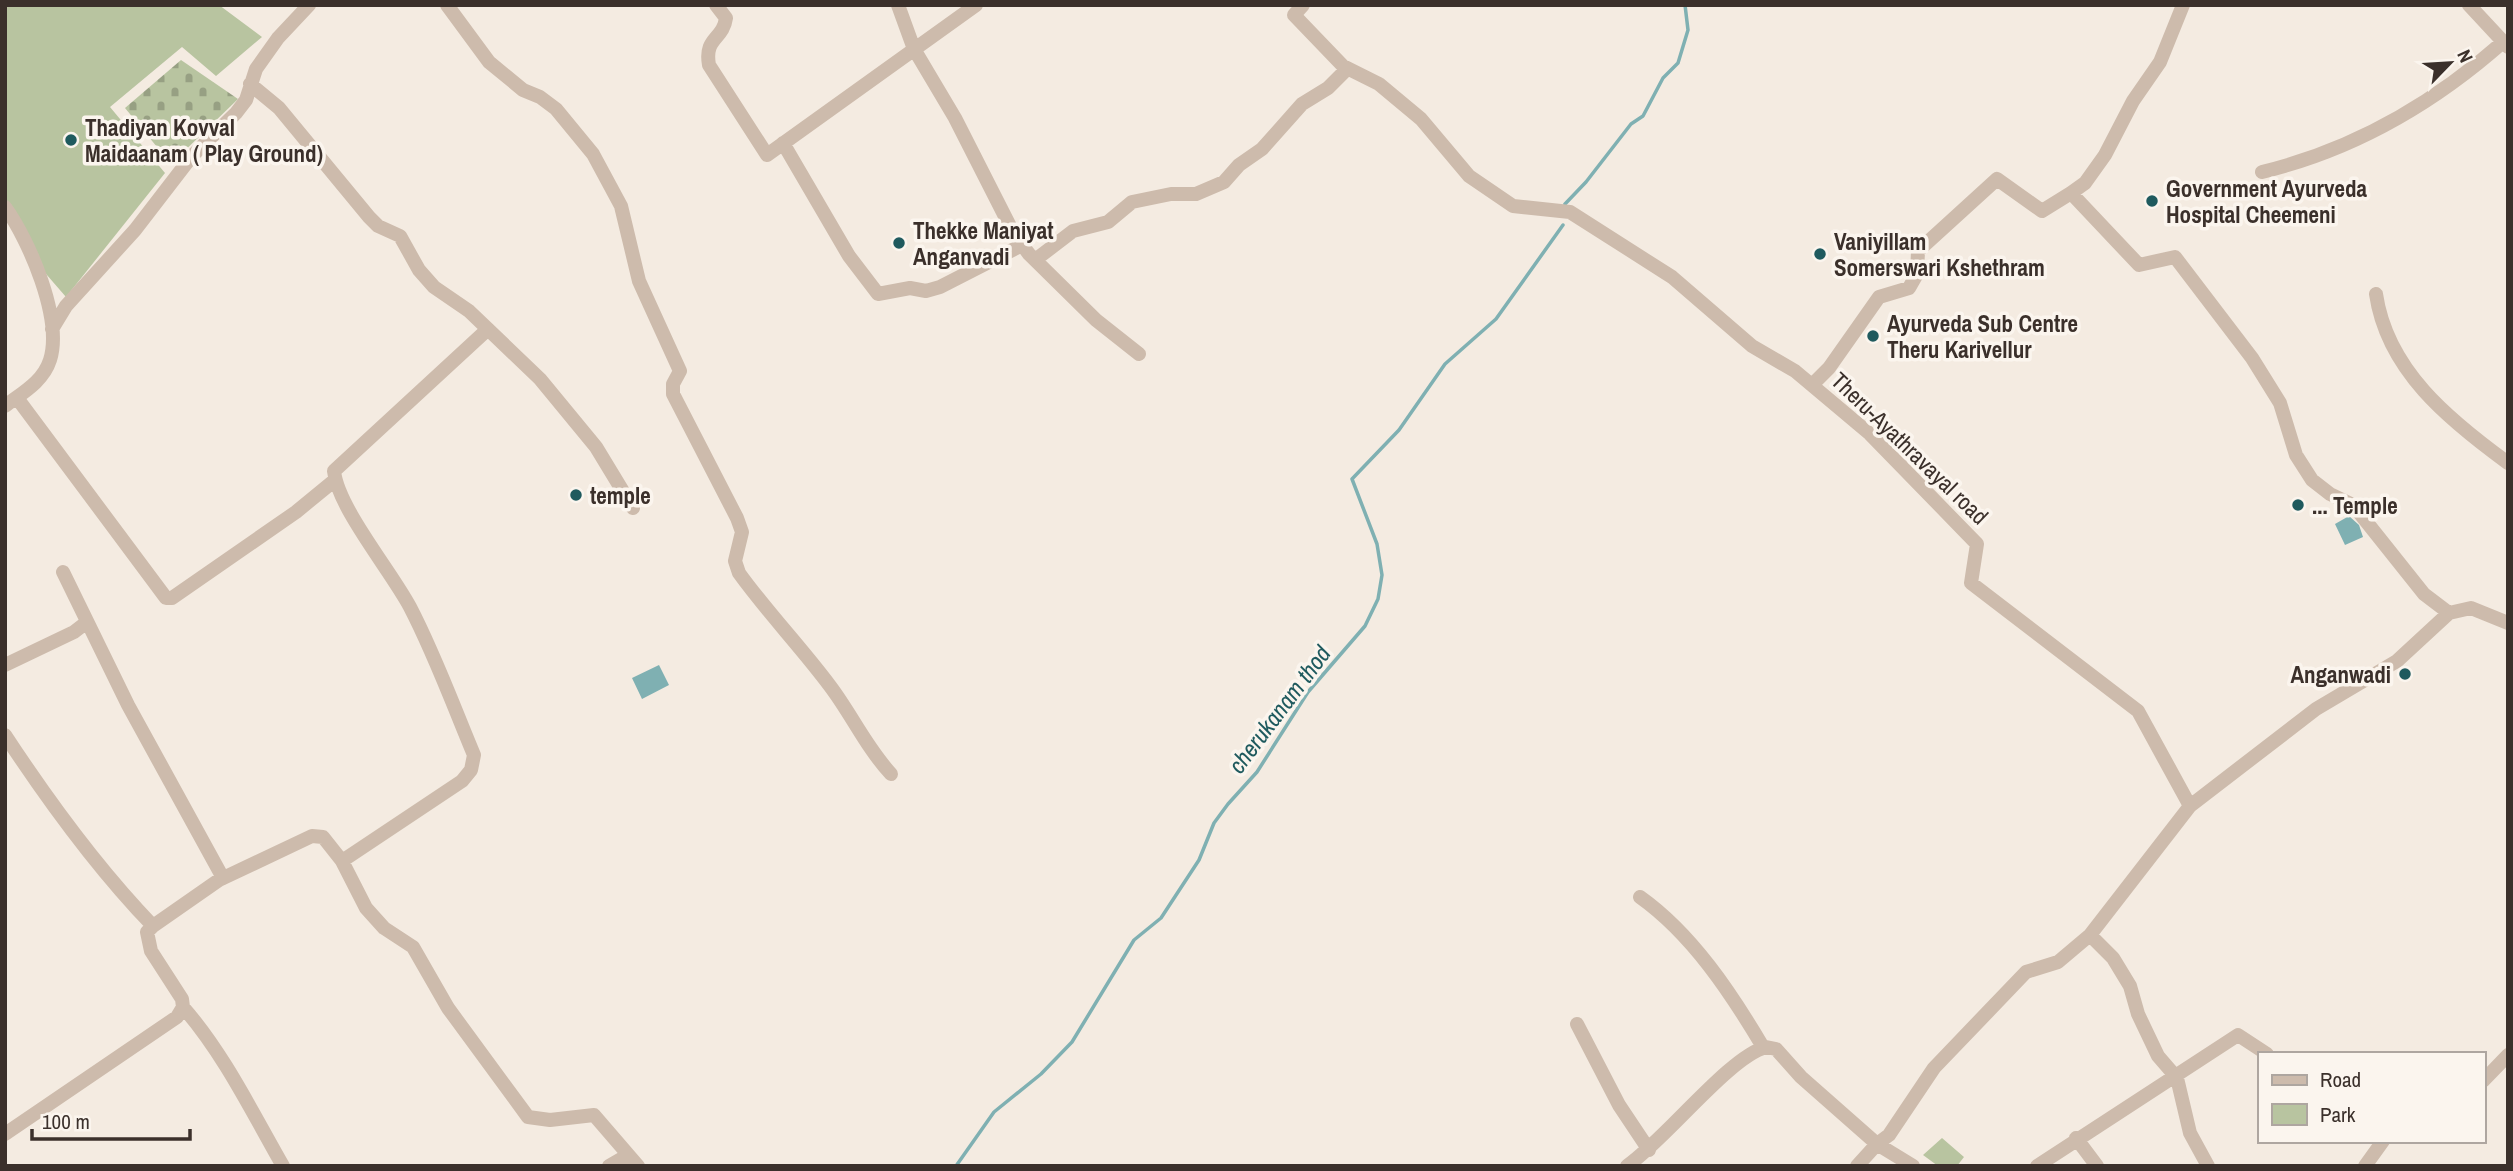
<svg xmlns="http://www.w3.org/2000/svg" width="2513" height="1171" font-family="'Archivo Narrow',sans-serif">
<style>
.cemetery{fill:url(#cemetery-stones)}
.park{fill:#b8c4a0}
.water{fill:#7fb0b2}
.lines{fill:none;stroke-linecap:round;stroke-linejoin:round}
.stream{stroke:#7fb0b2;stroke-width:3.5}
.minor{stroke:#cdbbac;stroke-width:14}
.poi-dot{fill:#1f5a5e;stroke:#fbf5ee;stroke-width:2.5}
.labels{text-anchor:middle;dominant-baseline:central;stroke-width:7;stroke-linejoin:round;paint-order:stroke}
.poi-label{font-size:23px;font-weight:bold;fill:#3b302b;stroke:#fbf5ee;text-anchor:start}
.street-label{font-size:23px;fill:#3b302b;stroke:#fbf5ee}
.water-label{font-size:24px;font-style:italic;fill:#1f5a5e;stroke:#fbf5ee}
</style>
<defs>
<pattern id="cemetery-stones" width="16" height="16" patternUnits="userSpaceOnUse" patternTransform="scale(1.75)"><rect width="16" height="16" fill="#b8c4a0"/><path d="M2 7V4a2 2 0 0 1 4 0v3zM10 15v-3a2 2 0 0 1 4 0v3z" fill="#97a083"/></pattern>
</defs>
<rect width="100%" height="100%" fill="#f4ebe1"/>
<path class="cemetery" d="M181,60L238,99L171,164L125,108Z"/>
<path class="park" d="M5,5H219L262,37L216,76L182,47L110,107L165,173L66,297L40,267L5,201Z
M1942,1138L1964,1157L1957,1166H1938L1923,1155Z"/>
<path class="water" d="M2349,516L2359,525L2363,537L2345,545L2335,524Z
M659,665L669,685L642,699L632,678Z"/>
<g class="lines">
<path class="stream" d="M1565,204L1586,182L1631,124L1643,116L1663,78L1678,63L1688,30L1685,5
M956,1166L994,1112L1041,1074L1072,1042L1134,940L1161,918L1199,860L1214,823L1228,804L1257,772L1308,692L1365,626L1378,599L1382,575L1377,544L1352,479L1399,430L1445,364L1496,319L1563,225"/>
<path class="minor" d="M447,5L489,62L523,90L540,97L556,109L593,154L621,206L639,281L680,371L673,384V394L737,518L742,532L735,561L739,573C767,612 801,647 830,686C852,715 866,747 891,774
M716,5L726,18C723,40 704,37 709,65L767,155L976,5
M898,5L914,49L955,118L1014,234L1029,254L1096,320L1139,354
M1303,5L1294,15L1343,66L1379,84L1421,119L1469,176L1513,206L1570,212L1672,277L1752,346L1795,371L1870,434L1977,544L1971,583L2138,711L2190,806L2316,709L2397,661L2449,613L2471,608L2508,623
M2469,5L2508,47
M250,84L279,108L369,217L378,226L400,236L419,270L434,287L469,311L540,379L596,447L633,508
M783,143L849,256L878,294L910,288L926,291L940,287L1022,245
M2262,172C2353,150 2433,104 2503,42
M2071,193L2085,183L2105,155L2133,101L2160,62L2183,5
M5,207C29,240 63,319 50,360C43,382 22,393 5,406
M1035,260L1073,231L1108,222L1132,202L1171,194H1196L1224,182L1239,165L1262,149L1302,104L1328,88L1347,69
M2376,294C2387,370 2449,420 2508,463
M52,329L66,306L135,230L192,156L236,113L246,100L256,69L278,38L309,5
M1812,385L1829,368L1879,297L1909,288L1917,274L1918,251L1997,179L2042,211L2071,193L2139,265L2175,257L2252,358L2280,403L2296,455L2312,480L2330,494L2353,505L2424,594L2449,613
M17,398L166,598H172L296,512L335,480
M63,572L128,705L223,878
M5,665L74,632L87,622
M5,735C49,802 97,868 153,926
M342,861L462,781L471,770L474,755C453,705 435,655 410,607C391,571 338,508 334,471L488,329
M1640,897C1692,934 1731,993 1763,1047
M2090,935L2113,958L2130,986L2138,1014L2158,1056L2177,1078L2190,1133L2208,1166
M183,1007C224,1054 252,1112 283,1166
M1577,1024L1619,1105L1649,1150
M2483,1081L2508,1055
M5,1134L177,1017L183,1007L182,999L151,951L147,932L153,926L219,880L312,836L323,837L342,861L366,908L384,928L413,947L448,1008L528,1117L550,1120L594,1115L638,1166
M2076,1138L2097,1166
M609,1166L628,1155
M1627,1166C1666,1139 1729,1057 1766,1047L1776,1049L1801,1077L1877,1144L1889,1135L1934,1068L2026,972L2058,962L2090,935L2190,806
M1857,1166L1877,1144L1913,1166
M2037,1166L2238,1035L2267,1054
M2365,1166L2383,1141"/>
</g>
<g class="poi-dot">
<circle cx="71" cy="140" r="7"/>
<circle cx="2152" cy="201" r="7"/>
<circle cx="899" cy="243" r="7"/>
<circle cx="1820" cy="254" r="7"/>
<circle cx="1873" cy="336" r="7"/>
<circle cx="576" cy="495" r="7"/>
<circle cx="2298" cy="505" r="7"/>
<circle cx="2405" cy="674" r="7"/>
</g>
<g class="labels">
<g class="poi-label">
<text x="85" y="127">Thadiyan Kovval<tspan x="85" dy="26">Maidaanam ( Play Ground)</tspan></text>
<text x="2166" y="188">Government Ayurveda<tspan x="2166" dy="26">Hospital Cheemeni</tspan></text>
<text x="913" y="230">Thekke Maniyat<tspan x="913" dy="26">Anganvadi</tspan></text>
<text x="1834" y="241">Vaniyillam<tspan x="1834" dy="26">Somerswari Kshethram</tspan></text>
<text x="1887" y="323">Ayurveda Sub Centre<tspan x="1887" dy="26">Theru Karivellur</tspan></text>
<text x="590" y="495">temple</text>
<text x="2312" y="505">... Temple</text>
<text x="2391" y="674" text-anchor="end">Anganwadi</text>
</g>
<g class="street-label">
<text transform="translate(1910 448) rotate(44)">Theru-Ayathravayal road</text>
</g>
<g class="water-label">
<text transform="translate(1279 709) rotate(-53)">cherukanam thod</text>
</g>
</g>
<rect width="2513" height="1171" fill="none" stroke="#3b302b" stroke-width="14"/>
<rect x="2258" y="1052" width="228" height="91" fill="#fbf5ee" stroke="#aea6a0" stroke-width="2"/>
<rect x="2272" y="1075" width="35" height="10" fill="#cdbbac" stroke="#aea6a0" stroke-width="2"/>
<text x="2320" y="1087" font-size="21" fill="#3b302b">Road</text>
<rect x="2272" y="1104" width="35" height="21" fill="#b8c4a0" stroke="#aea6a0" stroke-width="2"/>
<text x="2320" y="1122" font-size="21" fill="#3b302b">Park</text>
<g transform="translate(2450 63) rotate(65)" stroke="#fbf5ee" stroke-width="5" paint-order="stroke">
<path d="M0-5L12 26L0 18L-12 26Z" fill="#3b302b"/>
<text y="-10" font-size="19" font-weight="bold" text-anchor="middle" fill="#3b302b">N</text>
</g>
<path d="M32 1129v10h158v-10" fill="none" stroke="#3b302b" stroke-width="3.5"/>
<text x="42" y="1129" font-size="21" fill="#3b302b" stroke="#fbf5ee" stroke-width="5" paint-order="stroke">100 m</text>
</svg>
